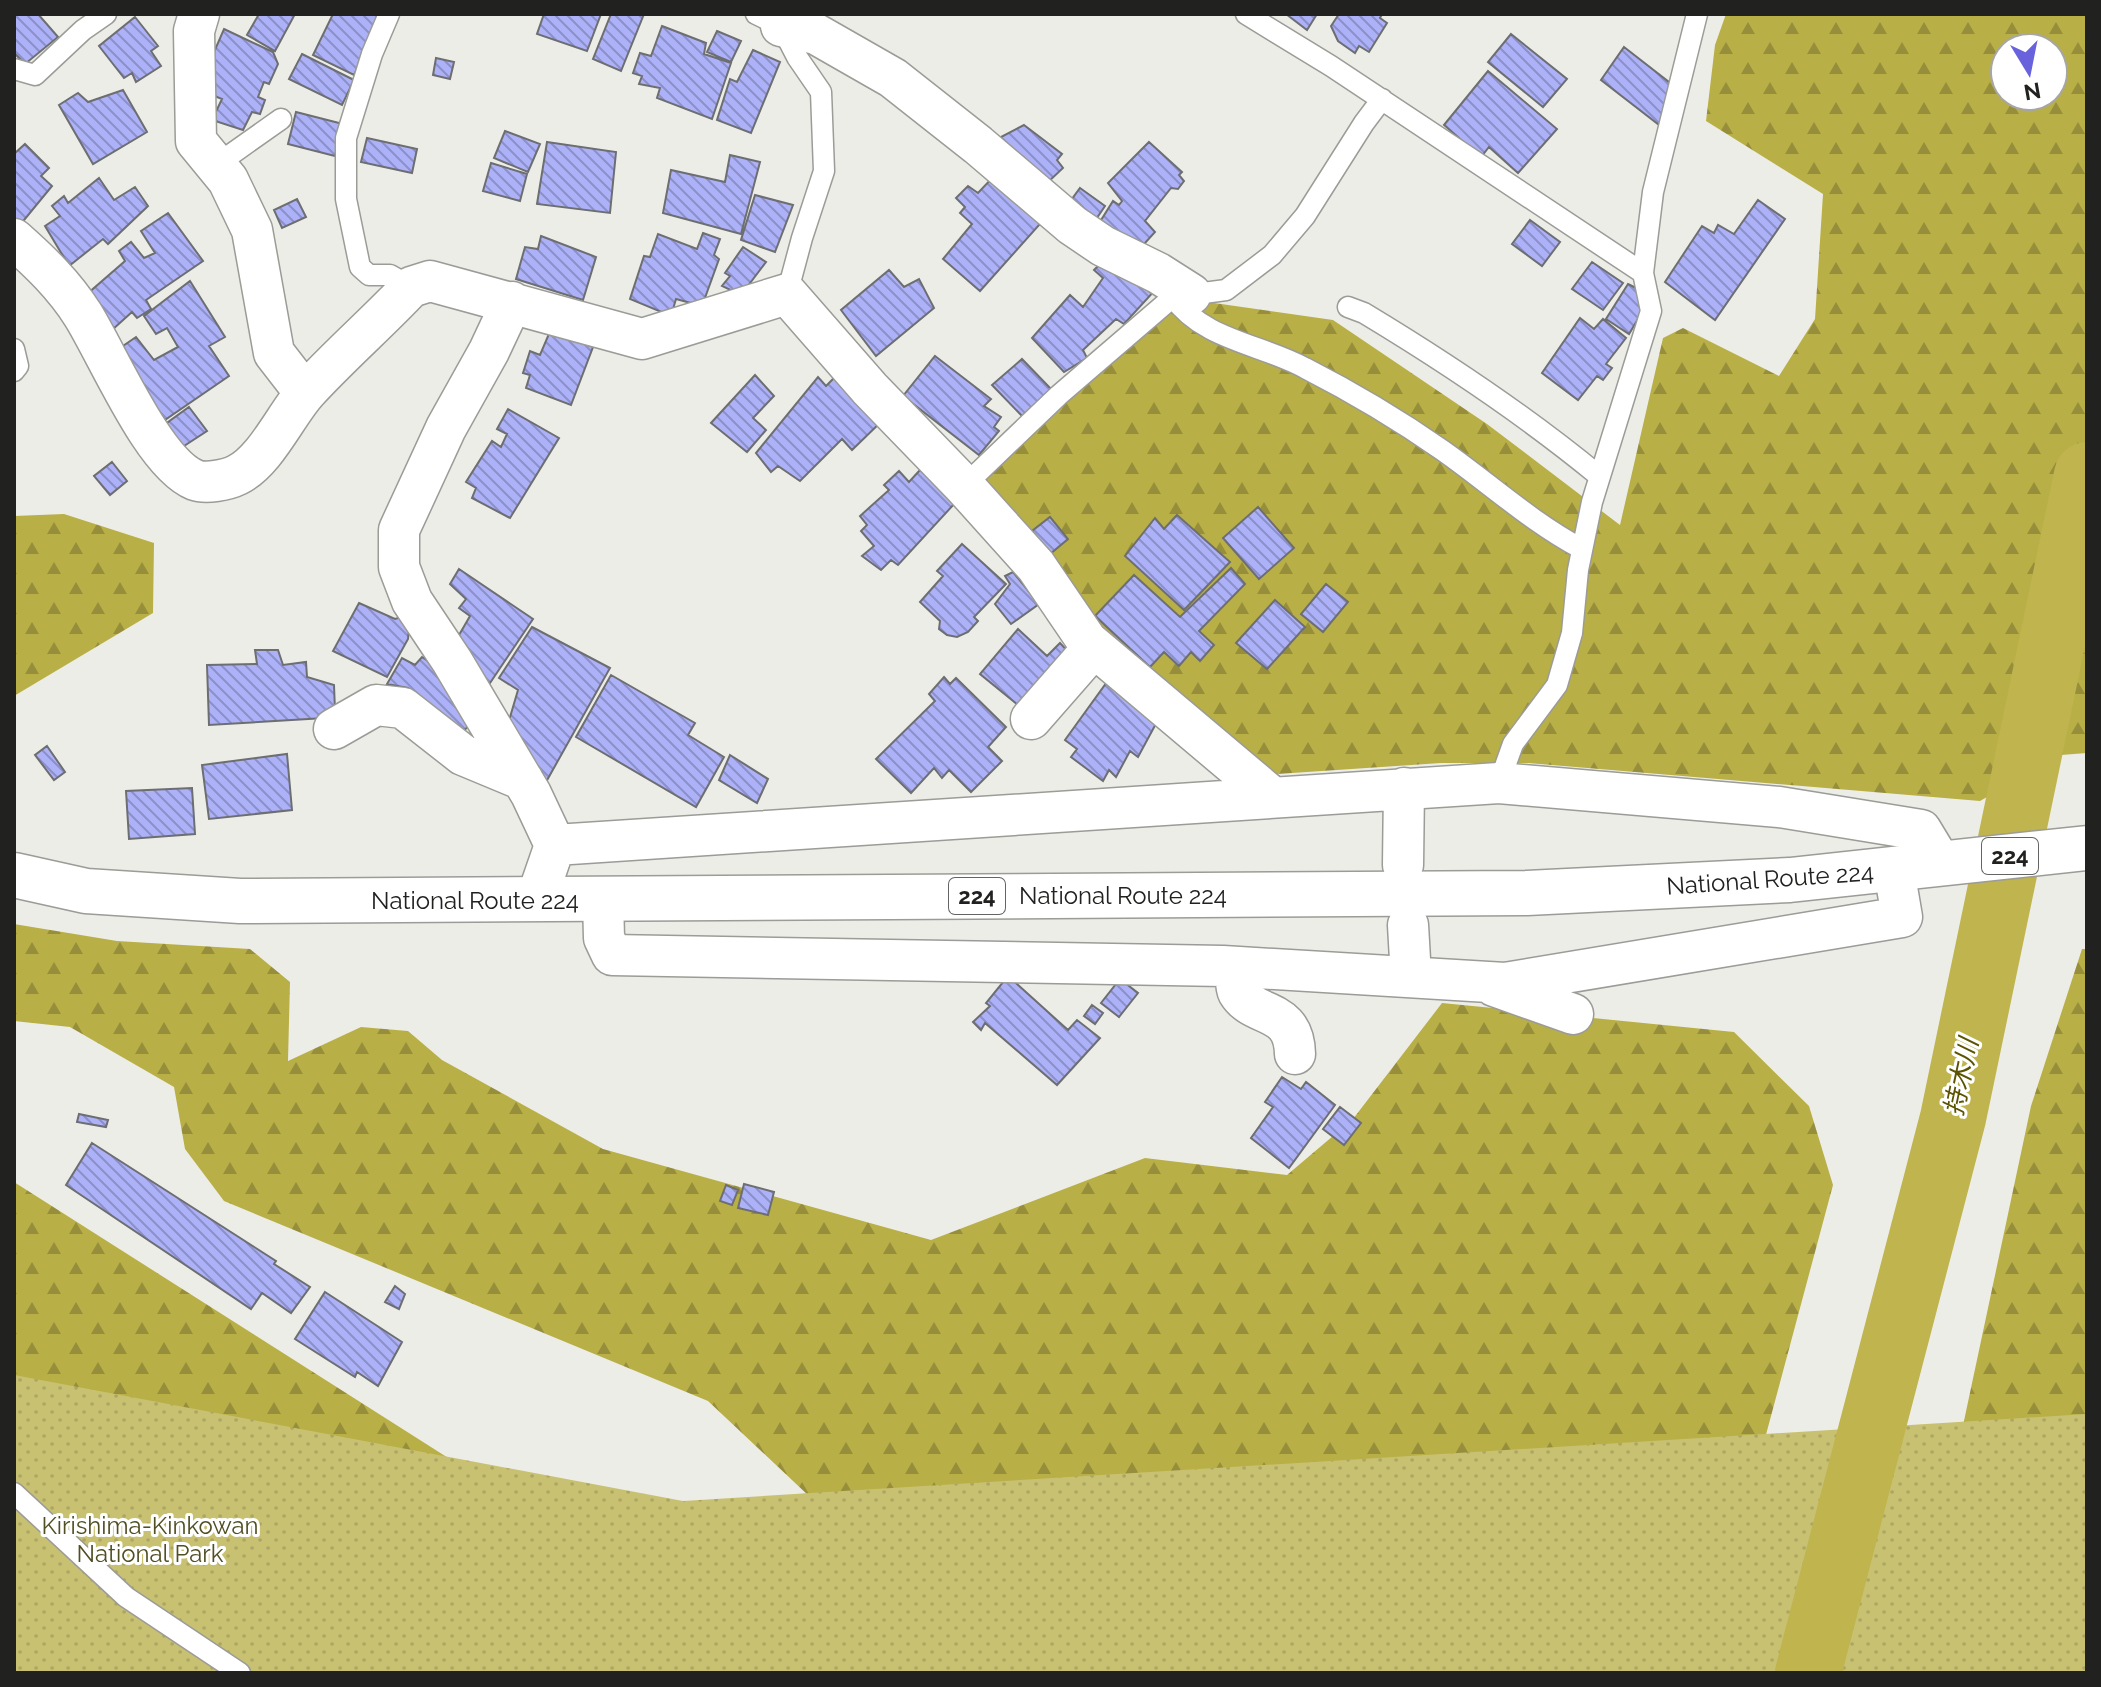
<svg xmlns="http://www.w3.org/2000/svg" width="2101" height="1687" font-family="Raleway,'Noto Sans JP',sans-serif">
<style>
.forest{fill:url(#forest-firs);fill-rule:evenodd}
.park{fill:url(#park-dots)}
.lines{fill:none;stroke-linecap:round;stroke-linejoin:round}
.river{stroke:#bfb44d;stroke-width:66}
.building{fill:url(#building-back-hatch);stroke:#6d6e72;stroke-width:2}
.lane-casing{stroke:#9b9b97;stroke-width:23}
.street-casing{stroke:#9b9b97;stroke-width:43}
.highway-casing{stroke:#9b9b97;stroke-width:47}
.lane{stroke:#fff;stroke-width:20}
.street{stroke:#fff;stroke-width:40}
.highway{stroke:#fff;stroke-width:44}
.labels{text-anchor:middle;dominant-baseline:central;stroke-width:6;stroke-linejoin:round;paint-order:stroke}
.shield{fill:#fff;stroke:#646462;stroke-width:2}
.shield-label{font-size:22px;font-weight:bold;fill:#21211f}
.street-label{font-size:24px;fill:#21211f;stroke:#fff}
.park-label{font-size:24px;fill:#524e23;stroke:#fff}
.water-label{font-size:26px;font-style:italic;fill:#5b5300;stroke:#fff}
</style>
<defs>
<pattern id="forest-firs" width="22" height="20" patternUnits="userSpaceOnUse" patternTransform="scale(2)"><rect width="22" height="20" fill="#b9af47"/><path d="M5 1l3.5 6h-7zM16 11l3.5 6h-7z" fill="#968e3b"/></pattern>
<pattern id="park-dots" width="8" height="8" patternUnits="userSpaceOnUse" patternTransform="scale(2)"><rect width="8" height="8" fill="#c9c172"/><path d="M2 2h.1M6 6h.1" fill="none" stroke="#aca662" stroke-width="1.8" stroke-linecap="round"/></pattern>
<pattern id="building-back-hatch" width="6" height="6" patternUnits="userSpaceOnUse" patternTransform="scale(2)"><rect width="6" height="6" fill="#adb2f8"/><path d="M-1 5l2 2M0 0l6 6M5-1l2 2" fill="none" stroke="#8c90c8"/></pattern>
</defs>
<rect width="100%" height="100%" fill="#edede8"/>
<path class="forest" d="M1726,14H2087V753L2061,755L1980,801L1528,763H1441L1277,774L1157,681L1086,630L979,484L1164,308L1186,299L1333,320L1487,424L1620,525L1663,338L1683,328L1779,376L1815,319L1823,194L1706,121L1715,45ZM2005,48H2053V96H2005Z
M64,514L154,543L153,613L14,696V516Z
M14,924L117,941L250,949L290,982L288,1061L361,1027L408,1031L442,1060L603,1149L931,1240L1145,1158L1287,1175L1353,1119L1442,1003L1734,1032L1809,1106L1833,1185L1702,1673H14V1182L527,1508L810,1497L708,1401L224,1201L185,1149L174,1087L70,1027L14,1021Z
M2082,949H2087V1673H1862L1958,1449L2031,1106Z"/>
<path class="park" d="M14,1375L683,1501L2087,1414V1673H14Z"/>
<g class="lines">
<path class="river" d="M1808,1673L1953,1118L2087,475"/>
</g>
<path class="building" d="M14,14H38L58,37L25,64L14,53Z
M259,14H295L275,51L247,35Z
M333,14H384L354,75L313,55Z
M544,14H601L587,51L537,34Z
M611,14H644L621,71L593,59Z
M1286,14H1317L1307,30Z
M1339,14H1382L1380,18L1387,23L1369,52L1359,46L1355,53L1338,41L1331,26Z
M135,17L158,46L151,51L161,66L136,82L132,73L124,78L99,46Z
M662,26L706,43L704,54L731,63L712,119L657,98L660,88L639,84L642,76L633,73L640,53L651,56Z
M224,29L273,52L278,64L269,84L264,82L258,97L265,100L260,114L252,112L243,130L212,120L222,99L212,95L211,59Z
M717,31L741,41L731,62L707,52Z
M1511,34L1567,79L1543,107L1488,62Z
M1624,47L1674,86L1663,128L1601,80Z
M753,50L780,62L751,133L717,120L730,79L737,82Z
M302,54L354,80L342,105L289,79Z
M436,58L454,62L450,79L433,75Z
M1488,71L1557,129L1518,173L1489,147L1481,157L1444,125Z
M123,90L147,132L93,164L59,105L78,93L88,102Z
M296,112L343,124L335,156L288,144Z
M1024,125L1062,154L1057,160L1063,168L1045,185L995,149L1001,137Z
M505,131L540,144L528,172L494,158Z
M367,138L417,149L412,173L361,162Z
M547,142L616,152L610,213L537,204Z
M1149,142L1182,172L1179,175L1184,181L1178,189L1171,188L1145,221L1155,232L1136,253L1098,225L1113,201L1119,205L1122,201L1108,183Z
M25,144L49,168L41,176L52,186L20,225L14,219V154Z
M730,155L760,162L741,234L663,213L671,170L725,182Z
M491,163L527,174L520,201L483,191Z
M994,176L1048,215L980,291L943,259L972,224L960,213L965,207L956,198L968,186L978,193Z
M99,178L114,200L135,187L148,206L108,244L103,239L69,266L45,226L60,216L52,206L64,196L68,203Z
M1080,188L1105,206L1092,225L1066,207Z
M755,195L793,205L775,252L741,240Z
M297,199L306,217L282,228L274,210Z
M1758,200L1785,219L1715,320L1665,282L1702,226L1714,233L1718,225L1734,234Z
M168,213L203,261L146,300L151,309L137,318L132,312L112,330L86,295L125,261L119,251L131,242L144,258L155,253L141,231Z
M1530,220L1560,242L1542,266L1512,244Z
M703,233L720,239L714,255L719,259L702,306L676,299L671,316L630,299L644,256L650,257L658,234L697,249Z
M541,236L596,257L583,300L516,279L525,247L538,249Z
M743,247L766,262L741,295L722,286L730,276L725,273Z
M1107,257L1157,288L1124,324L1116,319L1083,350L1087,358L1064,372L1032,338L1070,295L1083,307L1103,278L1094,270Z
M1592,262L1623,283L1603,310L1572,289Z
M889,270L904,287L919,279L934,308L876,356L841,310Z
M190,281L225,337L209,346L229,376L159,424L117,350L136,337L154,360L178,347L167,328L156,334L144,316Z
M1628,284L1640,290L1641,314L1629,334L1606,319Z
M1580,318L1594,329L1603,319L1626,338L1606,364L1612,368L1603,380L1597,376L1578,400L1542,373Z
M551,329L593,347L571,405L526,388L530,375L523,373L530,351L540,355Z
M935,356L991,399L984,406L1001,417L994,427L999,431L979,455L903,396Z
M1022,359L1052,390L1024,418L992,385Z
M839,373L884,419L852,450L842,439L800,481L778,466L771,472L756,453L818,377L826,386Z
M755,375L774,396L753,418L766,430L747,452L711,423Z
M189,407L207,431L181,448L164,425Z
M508,409L559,438L510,518L472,498L476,488L466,482L492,441L501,447L507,434L497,429Z
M112,462L127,481L110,495L94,476Z
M920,470L955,503L898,565L891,560L881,570L862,556L874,546L861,531L867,525L860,516L889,490L884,485L899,471L909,482Z
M1258,507L1294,548L1259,579L1223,538Z
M1177,515L1230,562L1184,610L1125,556L1155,518L1164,529Z
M1050,517L1068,539L1050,554L1032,531Z
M962,544L1006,584L974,617L978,621L968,632L957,637L947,635L939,629L940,621L920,602L943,576L937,571Z
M1231,568L1245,584L1199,631L1214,645L1200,661L1191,652L1179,666L1164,652L1150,667L1095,616L1134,575L1180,617Z
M459,569L533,619L486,689L455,642L470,616L459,608L466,599L450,584Z
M1013,572L1039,604L1011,624L995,604L1010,584L1005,576Z
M1326,584L1348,602L1323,632L1301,614Z
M1275,600L1305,627L1267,669L1236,643Z
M359,603L395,619L405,616L410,620L408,639L387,677L333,651Z
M532,627L610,668L546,782L508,724L518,690L499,678Z
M1018,629L1047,656L1060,643L1073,657L1023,709L980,674Z
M255,650H278L283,665L306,662L307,677L334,685L335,711L325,718L209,725L207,665L257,664Z
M422,657L438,668L472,723L459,735L408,688L387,684L402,658L415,665Z
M611,675L695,723L688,735L724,757L696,807L576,737Z
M944,677L950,684L956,678L1006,727L988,747L1002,761L971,792L949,770L942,778L934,768L911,793L876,759L935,701L929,694Z
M1107,682L1159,718L1138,757L1130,751L1116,777L1109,770L1103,781L1071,757L1077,749L1065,740Z
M47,746L65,772L54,780L35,755Z
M287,754L292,810L209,819L202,765Z
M730,755L768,779L757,803L719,780Z
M192,788L195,834L129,839L126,791Z
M1008,976L1068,1030L1077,1020L1100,1038L1057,1085L985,1023L981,1030L973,1022L990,1006L986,1003Z
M1120,979L1138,993L1119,1017L1101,1003Z
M1092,1005L1103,1013L1095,1024L1084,1016Z
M1282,1077L1301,1089L1306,1082L1335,1105L1289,1168L1251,1138L1273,1107L1265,1102Z
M1340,1107L1361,1123L1344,1145L1323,1129Z
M79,1114L108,1120L106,1127L77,1122Z
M92,1143L276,1261L274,1264L310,1287L291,1313L262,1293L251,1309L66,1185Z
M744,1184L774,1192L768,1215L738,1208Z
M726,1185L738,1190L732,1205L720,1201Z
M395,1286L405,1294L399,1309L385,1302Z
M325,1292L402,1342L378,1386L357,1372L355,1377L295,1339Z"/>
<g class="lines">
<defs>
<path id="lane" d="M389,14L372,54L346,138V199L360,267L369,275H390L411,287
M756,14L781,26L797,57L821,92L824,171L802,238L787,294
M1246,14L1331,66L1643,273
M14,69L35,75L83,30L106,14
M216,165L281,119
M1173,297C1203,340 1261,344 1305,368C1352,392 1399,420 1442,450C1489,483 1531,522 1582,549
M1348,307L1364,313C1447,363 1525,415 1599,476
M14,349L18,366L14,371
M964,486L1059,395L1173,297L1226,290L1272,255L1305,216L1364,123L1382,99
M1499,783L1513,744L1557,685L1572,633L1578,570L1592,502L1651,311L1643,273L1653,192L1697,14
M14,1493L126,1597L240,1673"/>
<path id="street" d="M199,14L194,31L196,141L228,180L252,230L274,353L305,393
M781,26L816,34L893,78L978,145L1072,225L1103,246L1158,273L1191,294
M14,239C40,262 64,285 83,315C108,355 153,463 195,480C206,484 227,480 237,475C266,461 286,414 307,391C340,355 377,323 411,287L430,281L642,339L787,294L870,389L964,486L1036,566L1087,641L1272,797
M512,302L489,351L446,428L399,530V567L412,601L452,661L531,794L555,845
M1031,719L1094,647
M334,729L376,705L403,708L463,755L523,780
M1403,865L1404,788
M603,899L604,938L612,955L1223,966L1505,983L1902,917L1894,870
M536,900L555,845L1499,783L1779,807L1921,830L1941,863
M1408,925L1411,977
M1235,967C1236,974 1235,986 1238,992C1254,1019 1294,1006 1295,1054
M1494,986L1573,1014"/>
<path id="highway" d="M14,875L86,891L240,901L1527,893L1790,880L2087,848"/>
</defs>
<use href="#lane" class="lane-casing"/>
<use href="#street" class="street-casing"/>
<use href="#highway" class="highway-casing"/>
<use href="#lane" class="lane"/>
<use href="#street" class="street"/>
<use href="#highway" class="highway"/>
</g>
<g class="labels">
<g class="shield">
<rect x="1982" y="838" width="56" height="36" rx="6"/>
<rect x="949" y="878" width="56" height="36" rx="6"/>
</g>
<g class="shield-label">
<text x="2010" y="856">224</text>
<text x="977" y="896">224</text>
</g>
<g class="street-label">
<text transform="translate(1770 879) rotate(-4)">National Route 224</text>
<text x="1123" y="895">National Route 224</text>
<text x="475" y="900">National Route 224</text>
</g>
<g class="park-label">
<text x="150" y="1525">Kirishima-Kinkowan<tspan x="150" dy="28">National Park</tspan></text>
</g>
<g class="water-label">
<text transform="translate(1961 1077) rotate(-78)">持木川</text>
</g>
</g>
<rect width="2101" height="1687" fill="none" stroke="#21211f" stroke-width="32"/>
<g transform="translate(2029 72) rotate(170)"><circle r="38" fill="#ffffff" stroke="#a6a6a5" stroke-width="2"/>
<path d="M0-6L14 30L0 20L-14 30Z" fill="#6862dc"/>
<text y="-12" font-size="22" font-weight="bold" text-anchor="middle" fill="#21211f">N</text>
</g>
</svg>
